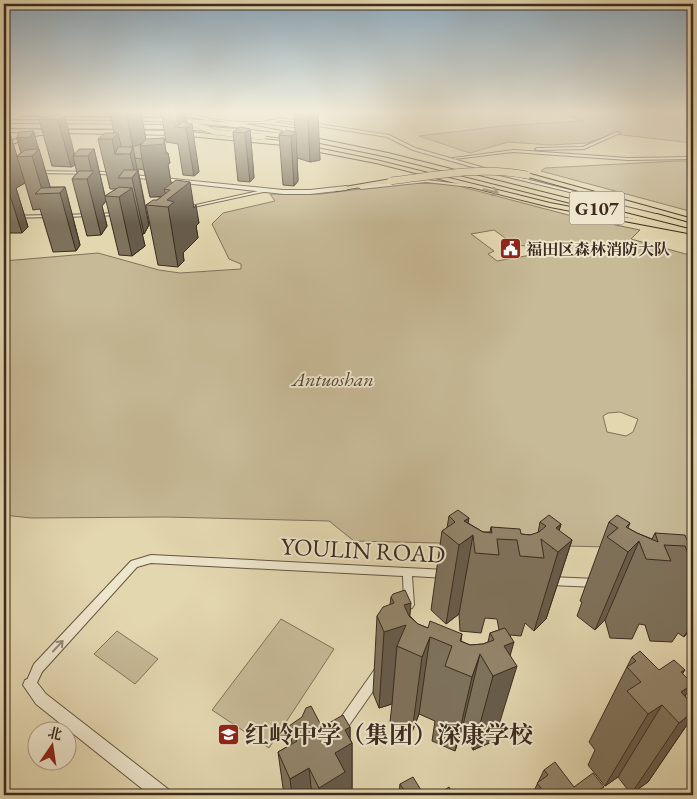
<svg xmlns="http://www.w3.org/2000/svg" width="697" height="799" font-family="'EB Garamond','Noto Serif SC',serif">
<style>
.green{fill:#c7ba97;stroke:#82725a;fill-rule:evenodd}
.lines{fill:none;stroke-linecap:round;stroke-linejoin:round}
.minor-casing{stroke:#665642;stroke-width:2}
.tertiary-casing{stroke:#665642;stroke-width:2}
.secondary-casing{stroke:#3c2b1e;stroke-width:2}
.primary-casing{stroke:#3c2b1e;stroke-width:2}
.trunk-casing{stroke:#3c2b1e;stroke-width:2}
.minor{fill:#ede5cc;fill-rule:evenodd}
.tertiary{fill:#ede5cc;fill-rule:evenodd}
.secondary{fill:#ede5cc;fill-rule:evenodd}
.primary{fill:#e3d7b0;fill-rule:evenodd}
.trunk{fill:#e3d7b0;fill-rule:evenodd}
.primary-bridge-casing{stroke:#3c2b1e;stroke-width:6;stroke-linecap:butt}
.trunk-bridge-far1-casing{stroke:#3c2b1e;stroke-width:6;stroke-linecap:butt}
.trunk-bridge-casing{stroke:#3c2b1e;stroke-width:8;stroke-linecap:butt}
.primary-bridge{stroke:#e3d7b0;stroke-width:5.5}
.trunk-bridge-far1{stroke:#e3d7b0;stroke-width:5.5}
.trunk-bridge{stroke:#e3d7b0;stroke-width:7}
.wall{fill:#7e725b;stroke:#3c2b1e}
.shaded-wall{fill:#675c4a;stroke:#3c2b1e}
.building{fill:#93846a;stroke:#3c2b1e}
.oneway{stroke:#908167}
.oneway2{stroke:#948875}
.labels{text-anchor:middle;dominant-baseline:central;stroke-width:4;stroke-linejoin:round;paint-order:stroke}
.far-poi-label{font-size:16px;font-weight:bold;fill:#3c2b1e;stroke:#ede5cc;text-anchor:start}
.shield{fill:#ede5cc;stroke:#716352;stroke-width:1}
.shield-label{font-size:19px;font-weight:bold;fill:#3c2b1e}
.park-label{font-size:20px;font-style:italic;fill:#584836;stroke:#ede5cc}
.near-street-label{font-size:24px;fill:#3c2b1e;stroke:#ede5cc}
.near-poi-label{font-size:24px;font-weight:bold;fill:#3c2b1e;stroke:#ede5cc;text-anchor:start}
</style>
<rect width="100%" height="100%" fill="#e3d7b0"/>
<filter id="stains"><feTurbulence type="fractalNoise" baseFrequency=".004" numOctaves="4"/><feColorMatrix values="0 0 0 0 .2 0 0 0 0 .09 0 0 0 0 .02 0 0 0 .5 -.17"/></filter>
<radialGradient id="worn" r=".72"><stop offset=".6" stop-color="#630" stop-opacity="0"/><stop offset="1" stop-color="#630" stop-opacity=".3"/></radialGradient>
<path class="green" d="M10,112H145L170,117H4V115Z
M556,112H693V143L614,134L587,143L550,145L508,142L470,153L419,136L502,126L583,121Z
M677,161H693V212L541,171L545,168Z
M408,183L451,184L572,216L640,230L631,239L693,256V549L354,541L329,521L167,517L31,518L4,515V261L98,253L159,270L180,273L241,269V264L229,259L212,224L223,213L275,201L270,194H321ZM494,230C507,239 513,246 528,246L537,254L497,261L488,254L494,251L471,234ZM620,412L638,419L633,432L626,436L607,432L603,416L608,413Z
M281,619L334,649L269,748L212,710Z
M117,631L158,659L135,684L94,654Z"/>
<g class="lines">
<defs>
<path id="minor" d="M171,112H176C210,118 247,128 281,118L389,135L415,148L502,173L658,212L656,213L500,175L413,150L387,137L281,120L273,122L303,127L301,128L263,123L237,124Z
M617,132L620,133L584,149L537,150L535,149L537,148L583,147Z
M514,150L628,158L693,157V159L628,160L513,152L455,159L453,158Z
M267,189L269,190L268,191L189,208L187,207Z
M118,213L120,214V215L64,217L62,216L64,215Z
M51,215L53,216V217L4,218V216Z
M151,555L446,570L449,571L451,574L449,577L446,578L412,576L414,605L412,608L409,609L406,608L404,605L403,576L151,563L137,567L42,672L34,689L30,690L26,689L25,685L34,664L131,561Z
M551,577L596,579L599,580L601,583L599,586L596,587L551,585L548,584L546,581L548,578Z
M379,668L383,669L384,673L383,677L345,731L341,733L337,731L335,727L337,723L375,669Z"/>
<path id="tertiary" d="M33,171L103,172L283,190H310L346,186L349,188L346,190L310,194H283L103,174L35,173H33Z
M426,180L470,185L472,186L470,187L426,182L361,189L358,187L361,185Z
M30,678L35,680L46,694L168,789L170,795H150L36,704L23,685L25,680Z"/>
<path id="secondary" d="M170,112H177L212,120L210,121Z"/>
<path id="primary" d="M4,117L176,118L245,124L282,131L279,133C188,118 96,120 4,119Z
M4,129L179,131L283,141L376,160L550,203L693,230V234L550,207L376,163L283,145L179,135L4,132Z"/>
<path id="trunk" d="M11,112H17L4,117V114Z
M4,124L180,125L253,130L315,138L388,153L693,230V234L388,157L315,142L253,134L180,129L4,128Z
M53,130L55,133L34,136L4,147V143L31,134Z
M527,173L693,219V223L525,176V174Z
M391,179L393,180V182L336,191L333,189Z"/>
</defs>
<use href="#minor" class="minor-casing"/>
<use href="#tertiary" class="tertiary-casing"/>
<use href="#secondary" class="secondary-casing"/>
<use href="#primary" class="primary-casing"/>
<use href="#trunk" class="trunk-casing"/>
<use href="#minor" class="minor"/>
<use href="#tertiary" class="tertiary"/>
<use href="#secondary" class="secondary"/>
<use href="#primary" class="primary"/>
<use href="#trunk" class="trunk"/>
<defs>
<path id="primary-bridge" d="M172,116L215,132L263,137"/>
<path id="trunk-bridge-far1" d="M4,120L25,112"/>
<path id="trunk-bridge" d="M391,181C437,175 481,166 527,175"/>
</defs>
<use href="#primary-bridge" class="primary-bridge-casing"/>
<use href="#trunk-bridge-far1" class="trunk-bridge-far1-casing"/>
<use href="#trunk-bridge" class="trunk-bridge-casing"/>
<use href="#primary-bridge" class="primary-bridge"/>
<use href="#trunk-bridge-far1" class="trunk-bridge-far1"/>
<use href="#trunk-bridge" class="trunk-bridge"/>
</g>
<path class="wall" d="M110,112H141L146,140L164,138L166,152L168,153L170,163L168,164L171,184L193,205L199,223L196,226L198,238L183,253L184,261L178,267L158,265L146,205L157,200L162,197H150L144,170L138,169L149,225L144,234H142L145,246L132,256L119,255L106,201L102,206L107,226L101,235L87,236L72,179L77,173L75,165L71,167L52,166L39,119L57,114L74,154L94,149L105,196L116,189H110L98,139L114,133Z
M161,112H185L187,123L199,172L194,176L183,175L178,144L166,142Z
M294,112H316L320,160L310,162L297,158L298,181L294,186L283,185L279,135L295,132Z
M250,129L254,178L250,182L238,181L233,132Z
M33,131L50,187H65L80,245L76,251L53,252L40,209L33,210L25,183L16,188L28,227L22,233H10L4,216V132L17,156L21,153L17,138Z
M449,516L468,523L483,532H490L491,527L521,534L530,535L538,533L540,522L561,524L559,531L572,540L546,619L534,631L525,623L521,636L510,635V655L494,741L473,750L462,729L455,751L432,741L435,721L419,714L412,732L390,722L392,704L379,708L373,693L377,616L390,605L391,597L418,624L428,628L462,634L461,641L470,645L483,644L488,642L490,633L499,630L497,619L485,618L481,633L460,631L459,614L446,624L431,610L442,531L447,528Z
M609,522L630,523L628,528L637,533L652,539L655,533L687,540L693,541V626L684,637L678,633L672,642L650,641L645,625L639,624L632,639L610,638L605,620L595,630L577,616L582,602L580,601Z
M632,657L659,670L682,674L693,684L685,696L693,705V716L648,782L631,794L618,777L605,786L588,765L595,750L589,742Z
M289,726L350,727V739L352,743V795H284L278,752L292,744Z
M544,770L574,787L601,792L603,795H532Z
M400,784L424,795L399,793Z"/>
<path class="shaded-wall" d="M126,112H141L147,146L164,138L166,154L168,153L170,163L168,164L172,189L190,182L194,208L196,205L199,223L196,226L198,238L183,253L184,261L178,267L167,200L170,190L164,189L166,196L150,197L140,150L134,154L149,225L144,234L132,178L135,175L130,154L133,147Z
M176,112H185L187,127L192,124L199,172L194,176L186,128L179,127Z
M318,113L320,160L310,162L308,116Z
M65,117L75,156H73L75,165L71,167L58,120Z
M250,129L254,178L250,182L245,133Z
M33,131L39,150V149L52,193H43L32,156H22L17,138Z
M296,132L298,181L294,186L291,136Z
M10,133L25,183L16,188L28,227L22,233L4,177L10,172L4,153V136Z
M118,133L123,154H115L112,139Z
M94,149L106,201L102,206L107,226L101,235L87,179L92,173L88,156Z
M65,187L80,245L76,251L60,193Z
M132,188L145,246L132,256L119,197Z
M4,238L8,249L4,254Z
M469,518L465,541L473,535L459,614L446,624L459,545L464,521Z
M561,524L553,549L556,528Z
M572,540L546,619L534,631L558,552Z
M639,541L605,620L595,630L628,552Z
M411,603L407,650L397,646L392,704L379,708L384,632L404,605Z
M693,621V626L684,637Z
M430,637L419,714L412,732L422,657Z
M514,642L506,670L517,666L494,741L473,750L493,676L504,646Z
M480,654L462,729L455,751L472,677Z
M685,670L663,705H662L618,777L605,786L648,714L681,672Z
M693,684L672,715L681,692Z
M693,712V716L648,782L631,794L679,723Z
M350,727V744L352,743V795H320L319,788L345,730Z
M309,768L312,795H292L290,779Z"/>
<path class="building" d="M295,112H316L318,113L308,116Z
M57,114L65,117L58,120L39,119Z
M183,122L192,124L186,128L175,127Z
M240,127L250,129L245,133L233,132Z
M286,130L296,132L291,136L279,135Z
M33,131L31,137L17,138L19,132Z
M4,132L10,133L4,136Z
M105,133H118L112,139H98Z
M164,138V144L140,146L146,139Z
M142,144L140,146L142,159L135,158L133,147H130Z
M118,147H133L130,154H115Z
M39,149L32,156L16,157L25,150Z
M79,149H94L88,156H73Z
M124,170H138L132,178H118Z
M79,171H94L87,179H72Z
M4,172H10L4,177Z
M176,180L190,182L167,200L174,202L168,207L146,205L153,200H157L170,190L164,189Z
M65,187L60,193L35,194L41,188Z
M119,187L132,188L119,197L105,196Z
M458,510L469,518L464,521L483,532L492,533L491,527L520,529L521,534L530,535L539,532L546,526L540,522L549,515L561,524L556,528L572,540L558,552L541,539L544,558L520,556L517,540L497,539L499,555L475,553L473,535L459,545L442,531L455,522L449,516Z
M617,515L630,523L626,527L637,533L658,542L655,533L685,535L687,540L693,541V562H692L685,546L664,545L671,561L646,559L639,541L628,552L607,537L618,528L609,522Z
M405,590L411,603L404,605L409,616L418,624L428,628L430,621L462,634L460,641L470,645L483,644L494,640L490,633L505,628L514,642L504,646L517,666L493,676L480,654L472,677L445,666L452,646L430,637L422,657L397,646L406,625L384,632L377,616L383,607L394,603L391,597L393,594Z
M640,651L659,670L674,660L685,670L681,672L693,684L681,692L693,705V712L679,723L662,705L648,714L627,691L641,682L627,667L636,661L632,657Z
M311,706L322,727L343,715L350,727L345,730L352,743L335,753L345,772L319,788L309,768L290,779L278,752L297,741L289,726L302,717L306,708Z
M555,762L574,787L593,773L604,787L599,790L603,795H546L537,783L548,775L544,770Z
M413,777L424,795H396L404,790L400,784Z
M449,787L454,795H437Z"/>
<defs><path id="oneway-shaft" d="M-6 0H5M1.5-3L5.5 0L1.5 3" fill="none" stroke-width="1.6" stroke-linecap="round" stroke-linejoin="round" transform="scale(1.25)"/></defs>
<use class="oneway" href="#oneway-shaft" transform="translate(491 191) rotate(14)"/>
<use class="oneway2" href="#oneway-shaft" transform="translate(58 646) rotate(-47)"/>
<linearGradient id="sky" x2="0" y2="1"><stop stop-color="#8fabbe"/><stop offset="0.5" stop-color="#f2eddb"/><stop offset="1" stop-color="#f2eddb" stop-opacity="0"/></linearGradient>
<rect width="697" height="224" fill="url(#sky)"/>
<defs>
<symbol id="civic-square" viewBox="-11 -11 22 22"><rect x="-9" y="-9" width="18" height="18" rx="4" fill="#8f2418" stroke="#ede5cc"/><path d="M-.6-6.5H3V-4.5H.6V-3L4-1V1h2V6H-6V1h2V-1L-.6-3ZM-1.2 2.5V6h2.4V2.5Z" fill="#fff"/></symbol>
<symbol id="school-square" viewBox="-11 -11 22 22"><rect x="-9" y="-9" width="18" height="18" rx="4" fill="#8f2418" stroke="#ede5cc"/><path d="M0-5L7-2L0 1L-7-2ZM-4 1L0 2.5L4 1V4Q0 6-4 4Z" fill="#fff"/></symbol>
</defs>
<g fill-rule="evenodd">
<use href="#civic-square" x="498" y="236" width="25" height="25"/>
<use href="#school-square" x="216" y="722" width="25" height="25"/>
</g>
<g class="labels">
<g class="far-poi-label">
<text x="526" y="249">福田区森林消防大队</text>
</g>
<rect class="shield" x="569.5" y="191.5" width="55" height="33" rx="4"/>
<g class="shield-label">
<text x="597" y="208">G107</text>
</g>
<g class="park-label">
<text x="333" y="379">Antuoshan</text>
</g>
<g class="near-street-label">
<text transform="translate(363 550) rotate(3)">YOULIN ROAD</text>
</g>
<g class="near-poi-label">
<text x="245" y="734">红岭中学（集团）深康学校</text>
</g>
</g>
<rect width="697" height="799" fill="none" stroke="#e3d7b0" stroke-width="20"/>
<rect x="5" y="5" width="687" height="789" fill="none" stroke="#3c2b1e" stroke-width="2.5"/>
<rect x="10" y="10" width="677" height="779" fill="none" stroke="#3c2b1e"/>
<g transform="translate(52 746) rotate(13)"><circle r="24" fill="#ede5cc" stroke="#a69b86"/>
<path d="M0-4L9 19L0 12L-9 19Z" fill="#8f2418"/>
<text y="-8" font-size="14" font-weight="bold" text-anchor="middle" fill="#3c2b1e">北</text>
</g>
<rect width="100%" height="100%" filter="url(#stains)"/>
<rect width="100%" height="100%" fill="url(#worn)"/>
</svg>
